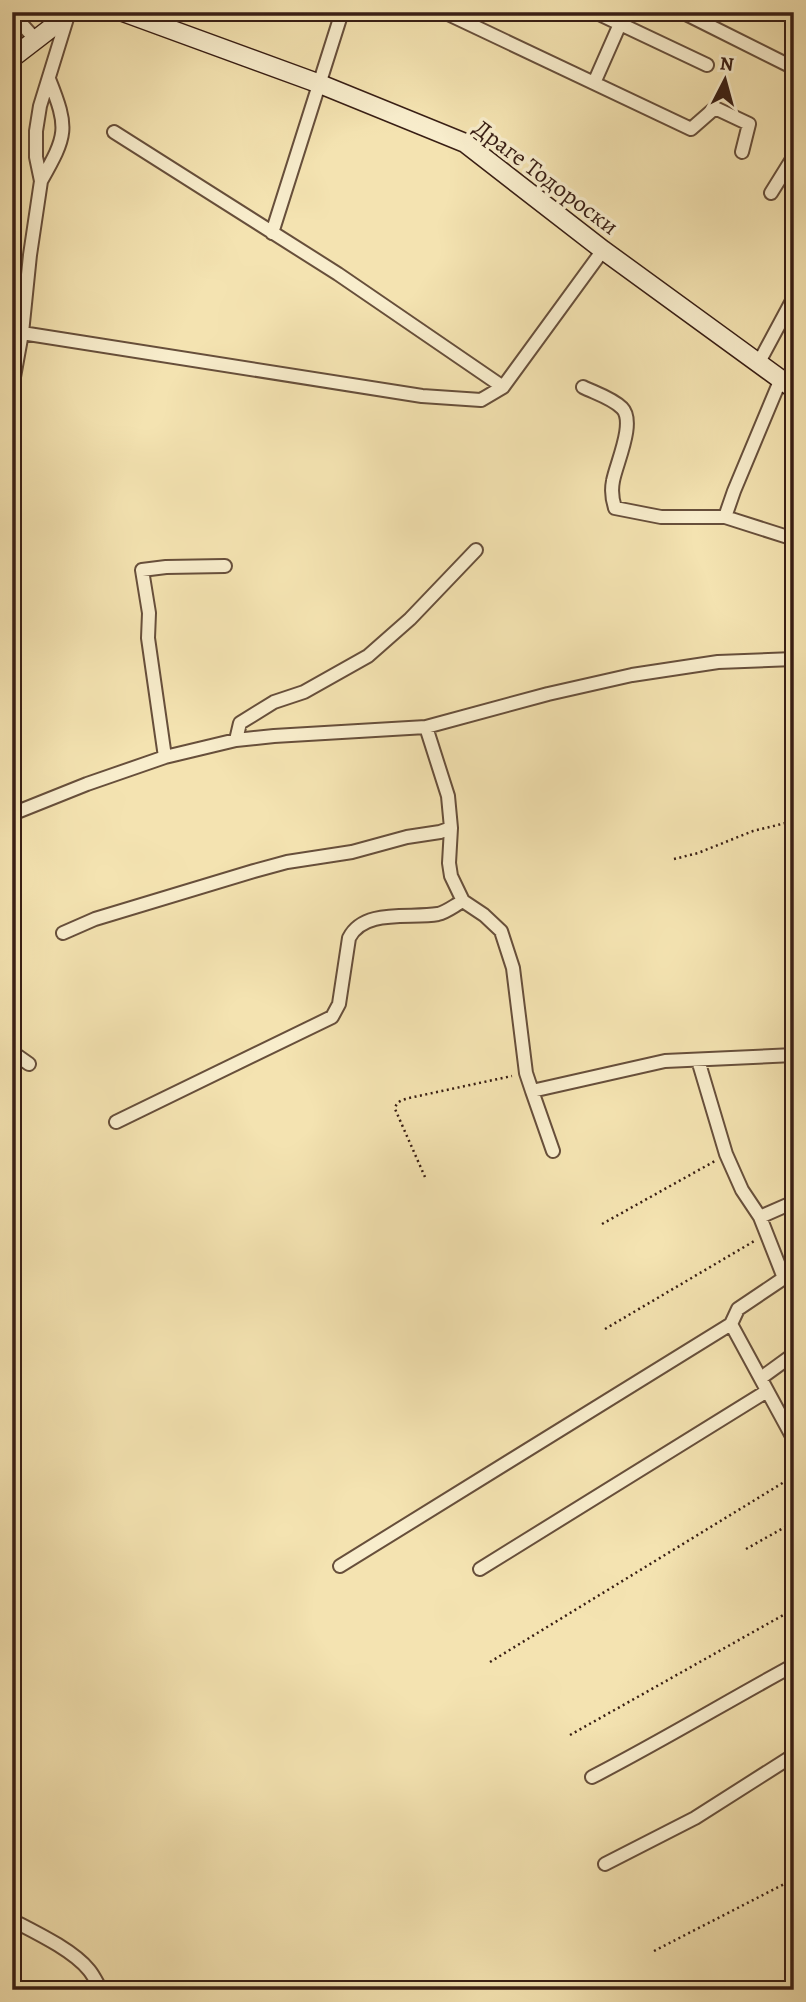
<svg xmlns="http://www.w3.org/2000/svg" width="806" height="2002" font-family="Alegreya,serif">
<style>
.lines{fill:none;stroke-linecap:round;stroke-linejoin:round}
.street-casing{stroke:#674f3b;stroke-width:16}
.secondary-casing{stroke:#381e14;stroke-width:21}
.path{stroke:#381e14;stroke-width:2.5;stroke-dasharray:2 3.5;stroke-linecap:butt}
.street{stroke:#f8edcc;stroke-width:12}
.secondary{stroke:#f8edcc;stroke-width:18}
.labels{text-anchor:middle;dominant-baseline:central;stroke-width:7;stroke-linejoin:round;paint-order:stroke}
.street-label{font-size:24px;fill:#381e14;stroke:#f8edcc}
</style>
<rect width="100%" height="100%" fill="#f4e3b1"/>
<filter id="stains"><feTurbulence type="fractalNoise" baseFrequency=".00286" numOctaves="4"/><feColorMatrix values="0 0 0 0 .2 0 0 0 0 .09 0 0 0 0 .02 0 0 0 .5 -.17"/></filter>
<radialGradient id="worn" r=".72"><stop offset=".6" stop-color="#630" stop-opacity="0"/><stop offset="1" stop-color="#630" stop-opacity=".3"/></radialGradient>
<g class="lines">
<defs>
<path id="street" d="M444,12L691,129L715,108L749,124L742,152
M595,12L707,65
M682,12L794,68
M12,21L18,20L36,40
M594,83L620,24
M114,132L338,274L503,387L603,250
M41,181C67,135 69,129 49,79
M771,193L794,156
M272,233L342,12
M22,333L422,396L481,400L503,387
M758,364L794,297
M583,387C595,393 612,398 622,408C636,422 616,464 613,481C611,491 612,499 615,508L661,517H725L794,539
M12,388L22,333L30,255L41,181L36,157V131L40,106L69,12
M725,517L734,491L780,381
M426,727L448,796L451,828L449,863L451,876L463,901L484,915L501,931L513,968L526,1073L532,1091L665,1061L794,1055
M236,740L240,723L274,702L304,692L368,656L410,619L476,550
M165,757L148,638L149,613L142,570L166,567L225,566
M12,814L87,784L165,757L236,740L274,736L426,727L548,694L632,675L718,662L794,659
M63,933L95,919L254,871L287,862L352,852L407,837L440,832L451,828
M12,1052L29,1064
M698,1060L726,1154L742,1190L760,1217L784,1278L738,1309L731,1324L794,1440
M532,1091L553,1151
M116,1122L332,1017L339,1004L349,938C364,908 410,919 438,914C447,912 455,905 463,901
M760,1217L794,1202
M761,1378L794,1354
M340,1566L731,1324
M480,1569L767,1391
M592,1777C660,1742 726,1702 794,1665
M605,1864L695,1818L794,1755
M12,1920C35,1932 73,1950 89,1970C94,1976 97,1983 101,1990"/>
<path id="secondary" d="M123,12L320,84L465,143L603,250L794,389
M12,58L51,28L67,12"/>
</defs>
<use href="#street" class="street-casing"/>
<use href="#secondary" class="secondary-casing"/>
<path class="path" d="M753,12H756
M674,859L698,853L753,831L794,821
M425,1177L395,1109C396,1101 403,1100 409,1098L512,1076
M602,1224L715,1161
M605,1329L756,1240
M746,1549L794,1522
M490,1662L794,1476
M570,1735L794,1609
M654,1951L794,1879"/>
<use href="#street" class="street"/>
<use href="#secondary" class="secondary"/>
</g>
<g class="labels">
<g class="street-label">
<text transform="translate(546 177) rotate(37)">Драге Тодороски</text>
</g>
</g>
<rect width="806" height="2002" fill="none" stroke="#f4e3b1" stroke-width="42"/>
<rect x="14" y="14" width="778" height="1974" fill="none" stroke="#381e14" stroke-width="3.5"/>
<rect x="21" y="21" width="764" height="1960" fill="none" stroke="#381e14" stroke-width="2"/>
<g transform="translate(725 80) rotate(6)" stroke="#f8edcc" stroke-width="5" paint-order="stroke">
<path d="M0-5L12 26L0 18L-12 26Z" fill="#381e14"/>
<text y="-10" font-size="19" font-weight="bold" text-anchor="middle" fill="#381e14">N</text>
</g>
<rect width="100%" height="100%" filter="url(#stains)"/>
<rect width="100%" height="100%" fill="url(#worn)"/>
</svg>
